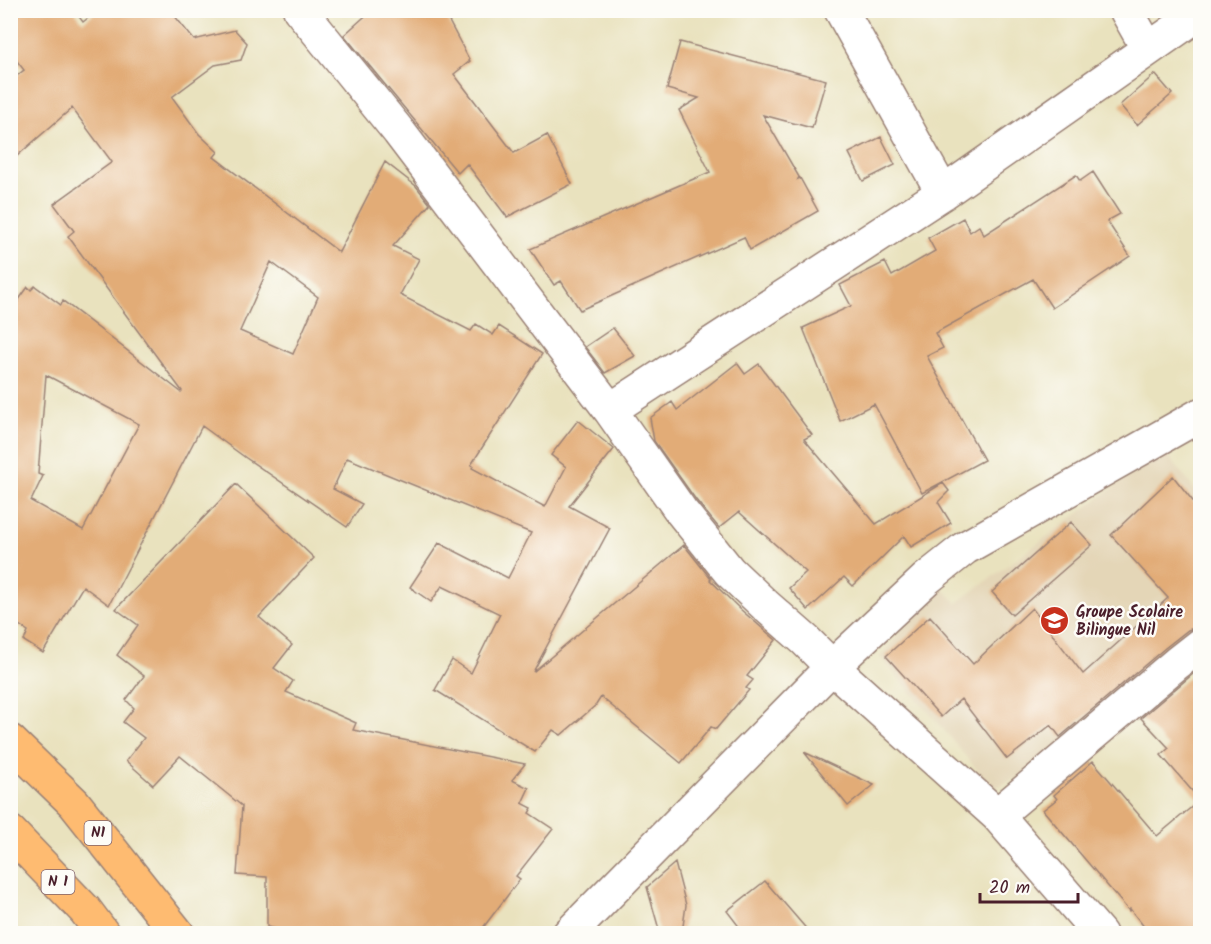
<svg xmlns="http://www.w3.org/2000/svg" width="1211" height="944" font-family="Kalam,sans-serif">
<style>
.built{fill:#e4d6b7}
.building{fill:#e2ac77;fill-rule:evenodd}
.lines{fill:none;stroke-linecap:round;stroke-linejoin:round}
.minor-casing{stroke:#9a8074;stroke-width:36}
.highway-casing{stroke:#9a8074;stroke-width:36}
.minor{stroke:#fff;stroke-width:33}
.highway{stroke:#febb71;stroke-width:33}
.labels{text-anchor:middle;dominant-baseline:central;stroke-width:5;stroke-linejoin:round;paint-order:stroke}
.shield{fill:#fdfcf7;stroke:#806168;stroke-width:1.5}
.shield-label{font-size:15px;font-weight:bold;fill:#4a1f2b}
.poi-label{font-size:16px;font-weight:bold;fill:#4a1f2b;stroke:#fdfcf7;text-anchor:start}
</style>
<rect width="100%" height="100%" fill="#fdfcf7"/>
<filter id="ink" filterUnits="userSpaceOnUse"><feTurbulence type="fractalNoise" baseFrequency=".0167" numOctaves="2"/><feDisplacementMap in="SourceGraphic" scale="12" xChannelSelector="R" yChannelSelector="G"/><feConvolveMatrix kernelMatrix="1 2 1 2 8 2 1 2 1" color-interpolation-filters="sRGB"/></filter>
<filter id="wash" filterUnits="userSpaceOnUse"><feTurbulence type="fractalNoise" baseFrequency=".008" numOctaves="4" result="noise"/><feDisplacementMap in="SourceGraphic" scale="24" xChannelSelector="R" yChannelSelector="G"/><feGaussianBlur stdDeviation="1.35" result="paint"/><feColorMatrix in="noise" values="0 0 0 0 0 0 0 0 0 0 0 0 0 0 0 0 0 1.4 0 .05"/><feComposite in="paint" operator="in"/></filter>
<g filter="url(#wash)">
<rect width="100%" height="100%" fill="#e9e2be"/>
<path class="built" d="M1164,450L1200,497V638L1063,755L993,789L933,717L880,657L928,599L941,587L957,603Z"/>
<g id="blocks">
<path class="building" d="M20,10H74L83,22L98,10H170L194,40L235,30L247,43L241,60L215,65L172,97L199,134L218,152L214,157L339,252L385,162L416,186L430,204L393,246L419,259L400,295L471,331L476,324L493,335L499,326L542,354L471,465L473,466L472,468L545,507L566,467L551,455L578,420L614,449L569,506L610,528L533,672L684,545L711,579L710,580L740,609L776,640L747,676L753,680L746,688L749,690L716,729L711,727L681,763L601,697L596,705L561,735L553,730L535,752L435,690L452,660L471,673L500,614L442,586L431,602L410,587L439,543L508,578L531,533L347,458L333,489L362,504L347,527L246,458L202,426L109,605L83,586L43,653L24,641L28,631L10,619V312L28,287L31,290L35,286L61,305L63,301L181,392L182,391L68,236L74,231L54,204L112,162L72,108L10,162V81L24,70L10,52V18ZM271,262L318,297L293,354L240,331ZM46,375L139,424L83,530L31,501L43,476L38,474Z
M372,10H443L470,61L454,74L514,153L547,135L572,184L507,217L467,164L458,173L344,35Z
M680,42L826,80L812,128L763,115L799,177L798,179L800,178L818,211L750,250L744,237L580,310L561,281L554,285L530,249L710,172L679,110L699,98L667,89Z
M1155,74L1172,94L1137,125L1120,105Z
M881,137L895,165L863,181L849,153Z
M1093,172L1120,214L1107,221L1130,256L1052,308L1033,279L935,333L943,348L927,356L984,460L922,493L874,404L840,421L803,328L851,306L840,285L885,262L892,276L935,251L928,238L963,218L970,232L979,226L984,235L1076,175L1080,181Z
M613,328L635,356L605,373L585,347Z
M737,363L745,374L759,364L812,435L804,439L876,524L943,483L949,491L938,502L951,523L911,547L904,536L853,586L844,577L808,610L789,588L806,572L739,512L719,528L696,500L654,441L650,418L672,402L677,410Z
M1173,476L1200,510V627H1197L1188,630L1165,648L1060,737L1051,725L1007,759L961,699L941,717L886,656L930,616L973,664L1032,608L1083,674L1168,598L1111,535Z
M236,484L314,558L259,617L292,645L274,668L293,681L286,692L356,723L353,730L525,764L512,780L529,788L522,803L532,808L529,813L553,829L516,876L520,879L479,933H296L267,927V877L237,875L242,806L180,756L153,785L126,761L144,738L123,722L134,708L126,700L144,676L117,655L138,625L116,609Z
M1071,522L1092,545L1012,615L992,592Z
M1200,668V800L1161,755L1169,748L1141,718Z
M804,752L874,785L848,806Z
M1093,761L1157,836L1200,800V933H1149L1130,909L1129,911L1043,810L1057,799L1054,795Z
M675,863L686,905L682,933H660L647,887Z
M765,881L810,933H744L727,911Z"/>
</g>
</g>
<g filter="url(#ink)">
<use href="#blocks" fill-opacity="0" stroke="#9a8074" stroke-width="1.5"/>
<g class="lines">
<defs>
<path id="minor" d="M300,10L399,132L610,410L681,511L729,571L765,605L805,640L832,667L997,815
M841,10L943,193
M1126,10L1148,49
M610,410L943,193L1200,13
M569,934L832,667L926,579L965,548L1200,415
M1100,934L997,815L1177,663L1200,645"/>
<path id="highway" d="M10,741L74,803L178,934
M10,832L85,910L103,934"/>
</defs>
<use href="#minor" class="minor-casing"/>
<use href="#highway" class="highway-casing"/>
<use href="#minor" class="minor"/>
<use href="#highway" class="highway"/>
</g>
</g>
<defs>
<symbol id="school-disc" viewBox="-11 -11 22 22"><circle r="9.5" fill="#c8321e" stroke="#fdfcf7"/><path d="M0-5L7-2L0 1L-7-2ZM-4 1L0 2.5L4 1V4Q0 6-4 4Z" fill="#fff"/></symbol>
</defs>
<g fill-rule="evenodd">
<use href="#school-disc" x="1038" y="604" width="33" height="33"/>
</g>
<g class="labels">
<g class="shield">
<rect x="84.5" y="821" width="27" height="24" rx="4.5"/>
<rect x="41.5" y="870" width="33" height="24" rx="4.5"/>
</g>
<g class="shield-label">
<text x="98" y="833">N1</text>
<text x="58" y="882">N 1</text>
</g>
<g class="poi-label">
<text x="1076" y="612">Groupe Scolaire<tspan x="1076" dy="18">Bilingue Nil</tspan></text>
</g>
</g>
<rect width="1211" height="944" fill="none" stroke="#fdfcf7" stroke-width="36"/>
<path d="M980 893v9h98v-9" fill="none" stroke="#4a1f2b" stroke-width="3"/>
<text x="989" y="893" font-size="18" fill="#4a1f2b" stroke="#fdfcf7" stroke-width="4.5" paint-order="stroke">20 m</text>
</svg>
